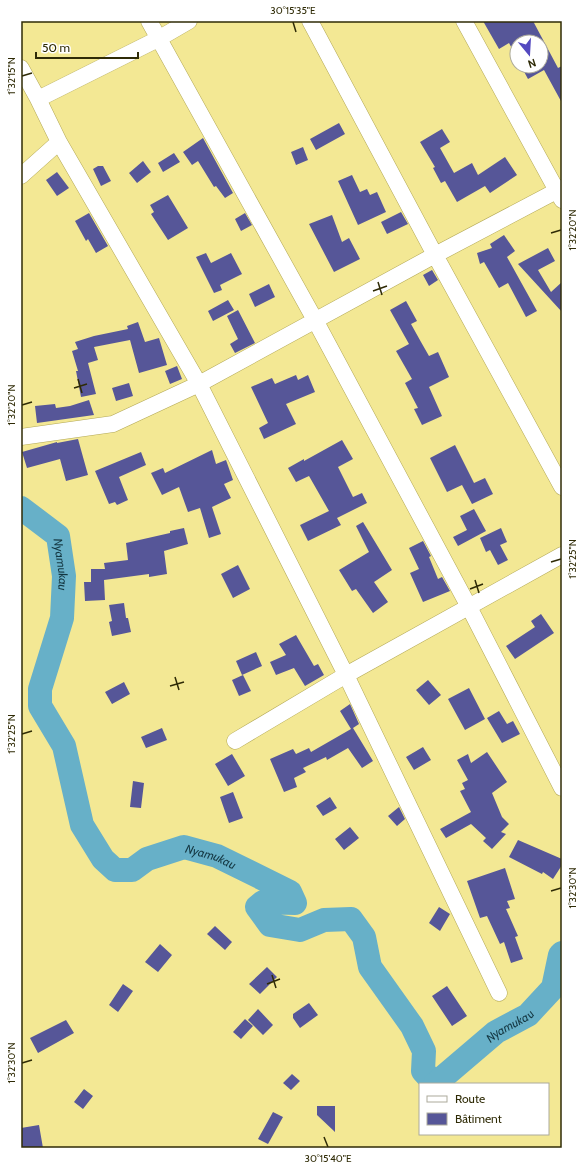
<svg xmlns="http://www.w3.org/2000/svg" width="583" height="1169" font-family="Cabin,sans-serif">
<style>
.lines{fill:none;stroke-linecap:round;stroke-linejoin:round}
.river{stroke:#67b0c8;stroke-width:24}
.building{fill:#565698}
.minor-casing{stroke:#b3a855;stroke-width:17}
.minor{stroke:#fff;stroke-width:16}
.ticks{fill:none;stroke:#2f2b06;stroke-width:1.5}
.labels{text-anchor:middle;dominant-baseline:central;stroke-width:4;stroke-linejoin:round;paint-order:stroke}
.water-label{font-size:12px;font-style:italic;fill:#143742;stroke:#fff}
.neatline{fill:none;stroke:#2f2b06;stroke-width:1.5}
.ticks-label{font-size:10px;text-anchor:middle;fill:#2f2b06}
</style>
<rect width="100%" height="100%" fill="#f3e894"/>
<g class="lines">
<g class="river">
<path id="s1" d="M21,508L58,536L64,576L62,618L40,689V706L64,746L82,825L103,859L115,870H132L147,859L184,847L217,856L290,892L295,903L263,902L257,907L270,925L300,930L324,920L351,919L364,937L370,967L412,1026L424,1051L423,1071L435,1084"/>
<path id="s2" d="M435,1084L496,1032L528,1015L553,988L560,955L562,953"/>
</g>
</g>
<path class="building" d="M483,21H533L558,68L562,66V103L544,70L528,79L521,66H541V42H517V58L509,43L499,49Z
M339,123L345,134L316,150L310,139Z
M442,129L450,142L440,148L454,173L472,163L478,175L505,157L517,175L490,193L485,186L457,202L445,181L441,183L433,168L435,167L420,142Z
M203,138L233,193L225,198L216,186L214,187L198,161L192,165L183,152Z
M303,147L308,160L296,165L291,152Z
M174,153L180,162L163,172L158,163Z
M143,161L151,172L137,183L129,173Z
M98,166H103L111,181L101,186L93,169Z
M57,172L69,188L57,196L46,180Z
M352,175L360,192L367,189L370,195L377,192L386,212L358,225L338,181Z
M168,195L188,228L168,240L151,214L154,212L150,205Z
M401,212L408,224L387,234L381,222Z
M89,213L108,246L96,253L88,239L86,241L75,221Z
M245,213L252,225L241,231L235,219Z
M332,215L342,242L349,238L360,259L334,272L309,224Z
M504,235L515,251L507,257L537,311L526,317L508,283L499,288L484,262L480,264L477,253L492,248L490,244Z
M548,248L555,261L538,270L551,292L562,282V312L518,264Z
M206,253L211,263L231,253L242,274L220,285L222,290L214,293L196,257Z
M432,270L438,280L429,286L423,275Z
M269,284L275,297L255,307L249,294Z
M228,300L234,310L213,321L208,311Z
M406,301L417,321L411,324L421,342L429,356L438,352L449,377L429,387L442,416L422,425L414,409L418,408L405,383L412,379L396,351L409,344L390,310Z
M238,310L255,343L235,353L230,344L238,339L227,316Z
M138,322L145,342L159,338L167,365L139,373L130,340L94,347L98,360L88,363L96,394L81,397L76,371H78L72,351L78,349L75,342L94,336L128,329L127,326Z
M177,366L182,379L170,384L165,371Z
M296,375L298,380L308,375L315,392L286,404L296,424L264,439L259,428L268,423L251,387L272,378L275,384Z
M129,383L133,396L116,401L112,388Z
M89,400L94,415L37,423L35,406L55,404L56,408L70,406Z
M78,439L88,475L66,481L60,459L27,468L22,452L57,442V443Z
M342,440L353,459L338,467L353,497L362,493L367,503L337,518L341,525L308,541L300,525L329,511L309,476L296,482L288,468L304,459V461Z
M455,445L474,483L485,478L493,494L472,504L462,485L447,492L430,458Z
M212,450L216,464L226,460L233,480L224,484L231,498L212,507L221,534L209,538L200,508L188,512L179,487L162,495L151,473L163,468L165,473Z
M141,452L146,465L119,477L128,500L117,505L115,502L109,504L95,471Z
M474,509L486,531L458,546L453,537L467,530L460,516Z
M363,522L392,570L374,582L388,602L373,613L356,589L352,591L339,570L369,552L356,526Z
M184,528L188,544L164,551L167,574L149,577V574L104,580L105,600L85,601L84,582H91V569H105L104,563L128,560L126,543L170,533V531Z
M501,528L507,542L500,545L508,560L498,565L490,550L486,552L480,538Z
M423,541L431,556L429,557L438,579L442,577L450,591L423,602L410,573L419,569L409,548Z
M238,565L250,589L233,598L221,574Z
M124,603L126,618H128L131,632L112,636L109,622L112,621L109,605Z
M541,614L554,633L515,659L506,646L535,627L531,621Z
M296,635L314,666L318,664L324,675L305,686L294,668L276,675L270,662L286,655L279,644Z
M256,652L262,666L242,675L236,661Z
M243,675L251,691L239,696L232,680Z
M428,680L441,695L429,705L416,690Z
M124,682L130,694L112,704L105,692Z
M469,688L485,719L465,730L448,699Z
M350,704L359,724L353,728L373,761L362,768L348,748L327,760L326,757L303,768L306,772L294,778L297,787L284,792L270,759L293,749L296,754L309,748L311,752L351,729L340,711Z
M499,711L507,724L513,721L520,734L502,743L487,718Z
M162,728L167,740L146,748L141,737Z
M423,747L431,760L414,770L406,757Z
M487,752L507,782L492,793L502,817L509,824L501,832L506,834L492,849L483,841L486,838L471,824L446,838L440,829L471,812L460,791L465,789L462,783L468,780L457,760L468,754L471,763Z
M232,754L245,776L228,786L215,764Z
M133,781L144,783L141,808L130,807Z
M233,792L243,818L229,823L220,797Z
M330,797L337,808L323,816L316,806Z
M399,807L405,819L397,826L388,816Z
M350,827L359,838L344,850L335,839Z
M518,840L562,859V865L553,879L543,872L542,874L509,857Z
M505,868L515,899L507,901L510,908L506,909L518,936L515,937L523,959L511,963L504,942L500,944L487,916L480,918L467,881Z
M439,907L450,914L440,931L429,923Z
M215,926L232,942L225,950L207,934Z
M160,944L172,955L158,972L145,962Z
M267,967L277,977L260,994L249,984Z
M123,984L133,991L118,1012L109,1005Z
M447,986L467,1016L452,1026L432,996Z
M309,1003L318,1015L300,1028L293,1018V1014Z
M258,1009L273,1025L263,1035L248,1020Z
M245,1019L253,1026L241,1039L233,1032Z
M66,1020L74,1033L38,1053L30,1038Z
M292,1074L300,1081L291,1090L283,1083Z
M84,1089L93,1096L83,1109L74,1102Z
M317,1106H335V1132L317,1115Z
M273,1112L283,1117L268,1144L258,1139Z
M39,1125L43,1148H21V1128Z"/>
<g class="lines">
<defs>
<path id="minor" d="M149,21L315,320L469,607L562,788
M310,21L435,255L562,487
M464,21L562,200
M21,68L38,99L59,142L199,384L346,675L499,993
M38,99L158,39L189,21
M21,176L59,142
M21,437L113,424L199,384L435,255L562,188
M235,741L346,675L562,555"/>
</defs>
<use href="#minor" class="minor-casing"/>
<use href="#minor" class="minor"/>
</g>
<path class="ticks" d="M293,22L296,32M22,76L32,73M551,233L561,230M378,282L382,295M373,291L387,286M78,379L82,393M74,388L87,384M22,405L32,402M551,562L561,559M475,580L479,593M470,589L483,584M175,677L179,690M170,686L184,682M22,734L32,731M551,891L561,888M272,975L276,988M267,984L280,979M22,1063L32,1060M324,1137L328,1147"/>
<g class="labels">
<g class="water-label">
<text stroke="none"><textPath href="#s1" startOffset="75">Nyamukau</textPath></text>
<text stroke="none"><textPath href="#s1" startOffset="507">Nyamukau</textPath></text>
<text stroke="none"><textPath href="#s2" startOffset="95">Nyamukau</textPath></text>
</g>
</g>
<rect width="583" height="1169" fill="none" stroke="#ffffff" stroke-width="44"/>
<rect x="419" y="1083" width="130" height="52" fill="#ffffff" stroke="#acaa9b"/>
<rect x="427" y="1096" width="20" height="6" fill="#ffffff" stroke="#acaa9b"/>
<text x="455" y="1103" font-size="12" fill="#2f2b06">Route</text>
<rect x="427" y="1113" width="20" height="12" fill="#565698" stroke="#acaa9b"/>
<text x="455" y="1123" font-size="12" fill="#2f2b06">Bâtiment</text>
<g transform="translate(529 54) rotate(162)"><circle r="19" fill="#ffffff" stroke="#acaa9b"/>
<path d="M0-3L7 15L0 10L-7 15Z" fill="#5449c0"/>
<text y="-6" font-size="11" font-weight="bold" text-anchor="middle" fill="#2f2b06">N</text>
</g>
<path d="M36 52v6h102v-6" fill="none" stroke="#2f2b06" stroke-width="2"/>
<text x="42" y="52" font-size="12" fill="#2f2b06" stroke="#ffffff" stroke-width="3" paint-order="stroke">50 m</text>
<rect x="22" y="22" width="539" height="1125" class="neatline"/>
<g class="ticks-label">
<text x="293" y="14">30°15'35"E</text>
<text transform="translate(11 76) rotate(-90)" y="4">1°32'15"N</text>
<text transform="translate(572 230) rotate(-90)" y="4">1°32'20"N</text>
<text transform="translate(11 405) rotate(-90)" y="4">1°32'20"N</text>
<text transform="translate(572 559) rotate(-90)" y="4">1°32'25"N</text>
<text transform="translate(11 734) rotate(-90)" y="4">1°32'25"N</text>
<text transform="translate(572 888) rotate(-90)" y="4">1°32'30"N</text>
<text transform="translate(11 1063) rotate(-90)" y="4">1°32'30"N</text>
<text x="328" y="1162">30°15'40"E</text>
</g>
</svg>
